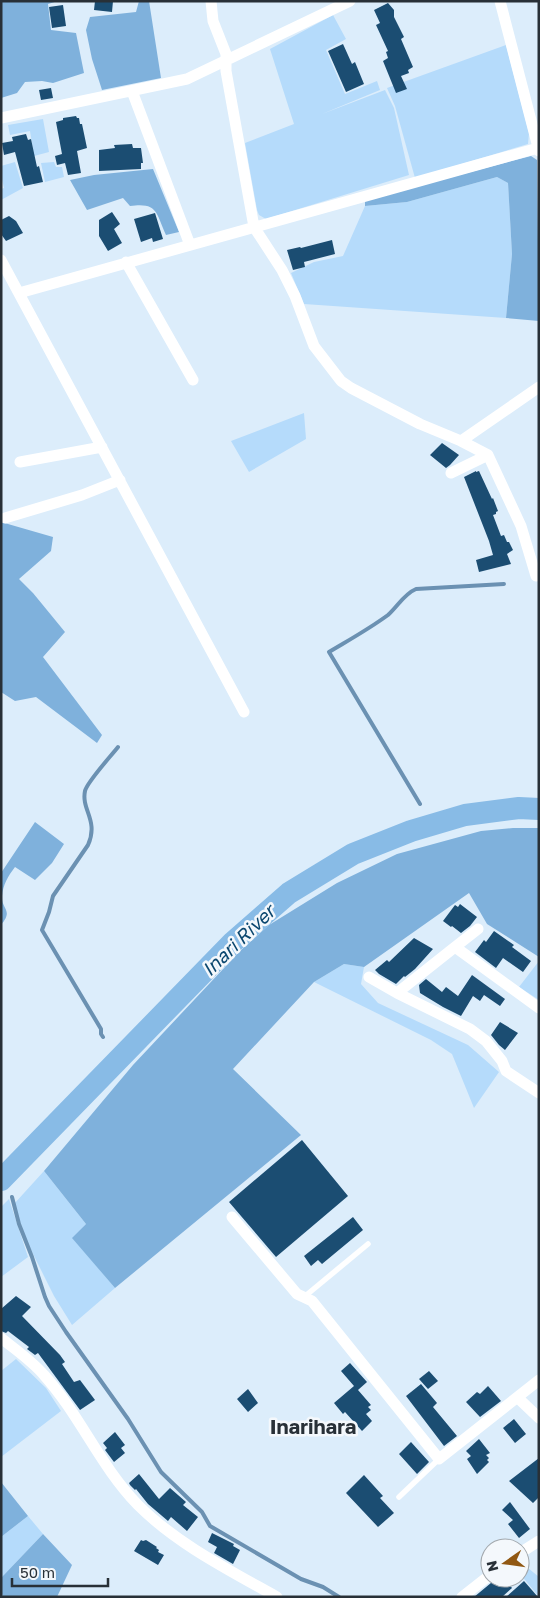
<svg xmlns="http://www.w3.org/2000/svg" width="540" height="1598" font-family="'Golos Text',sans-serif">
<style>
.green{fill:#b5dbfb}
.forest{fill:#7fb1dc}
.lines{fill:none;stroke-linecap:round;stroke-linejoin:round}
.stream{stroke:#6b91b2;stroke-width:4}
.river{stroke:#88bbe6;stroke-width:22}
.building{fill:#1b4d72}
.service{stroke:#fff;stroke-width:5.5}
.minor{stroke:#fff;stroke-width:11}
.labels{text-anchor:middle;dominant-baseline:central;stroke-width:5;stroke-linejoin:round;paint-order:stroke}
.water-label{font-size:19px;font-style:italic;fill:#0b476f;stroke:#f4f8fc}
.quarter-label{font-size:20px;font-weight:bold;fill:#283037;stroke:#f4f8fc}
</style>
<rect width="100%" height="100%" fill="#dcedfb"/>
<path class="green" d="M333,15L346,39L326,50L345,94L377,81L380,90L322,114L385,90L394,108L409,175L266,219L259,215L257,210L245,143L294,124L270,49Z
M506,45L529,133L528,144L415,178L395,106L387,88Z
M43,119L49,152L34,156L30,131L10,135L8,125Z
M15,162L23,188L1,200V189L4,188L1,175V166Z
M54,162L56,167H62L64,177L45,182L41,163Z
M497,177L508,183L512,254L506,318L304,304L291,273L314,262L343,256L365,206L407,202Z
M304,413L306,439L249,472L231,441Z
M539,961V1000L519,987Z
M344,964L364,967L361,984L378,1003L468,1045L499,1072L474,1108L452,1054L431,1040L314,982Z
M44,1171L86,1224L73,1238L115,1288L72,1325L54,1296L28,1244L14,1204Z
M9,1199L28,1257L1,1277V1207Z
M16,1359L46,1388L61,1411L1,1457V1371Z
M28,1516L43,1534L1,1578V1537Z
M528,1568L539,1577V1597L521,1575Z"/>
<path class="forest" d="M1,1H58L48,4L51,30L76,33L84,73L53,83L42,81L25,82L17,93L1,98Z
M139,1H149L161,78L102,90L92,59L86,30L90,17L136,12Z
M531,156L537,160L539,321L506,318L512,254L508,183L497,177L407,202L365,206V200Z
M153,169L179,232L166,235C156,213 158,202 130,206L123,198L87,210L70,180L94,175Z
M1,522L53,537L51,551L19,579L33,593L65,632L43,657L102,735L97,743L36,697L15,701L1,692Z
M35,822L64,844L52,863L35,880L15,867C8,876 3,885 2,896C1,909 14,910 1,925V873Z
M513,828H539V957L487,924L469,893L364,967L344,964L314,982L233,1069L301,1135L115,1288L72,1238L86,1224L44,1171L133,1065L240,951L269,925L337,883L397,854L481,831Z
M1,1482L28,1516L1,1537Z
M43,1534L72,1565L57,1597H3L1,1591V1578Z"/>
<g class="lines">
<path class="stream" d="M420,804L329,652C349,640 369,629 388,615C398,606 404,594 416,589L504,584
M103,1037L101,1034V1029L42,930L49,912L53,896L88,845C99,820 81,810 85,791C87,782 111,756 118,747
M12,1197L19,1224L32,1257L45,1297L49,1306L66,1332L128,1419L161,1472L202,1512L210,1526L301,1579L323,1587L339,1597"/>
<path class="river" d="M1,1180L233,942L289,893L353,854L411,831L465,815L519,808L539,809"/>
</g>
<path class="building" d="M95,1H113L112,12L94,10Z
M388,3L394,10V17L404,37L401,39L413,67L408,70L409,73L401,76L407,89L396,93L383,61L388,58L386,52L388,51L376,25L380,23L374,10Z
M63,5L66,26L52,28L49,7Z
M343,44L352,64L355,62L364,84L346,92L328,51Z
M51,88L53,98L41,100L39,90Z
M76,116L77,118H79L80,124H82L87,148L77,151L81,173L68,175L65,163L57,165L55,156L62,154L56,122L63,120V118Z
M26,134L28,140L31,139L37,167L39,166L43,182L24,186L15,152L4,155L2,143L13,141L12,137Z
M132,144L133,148H141L143,163H141V169L99,171V150L115,148L114,145Z
M112,212L120,224L114,229L122,243L108,251L99,236V220Z
M155,213L163,239L153,242L152,238L141,242L134,219Z
M9,216L16,221L23,233L6,241L1,234V220Z
M332,240L335,254L304,262L305,267L293,270L287,250L300,247L301,248Z
M442,443L459,455L450,465L446,468L430,455Z
M476,471V472L479,471L492,499L493,498L498,511L496,512V514L493,515L501,536L504,535L507,542H509L513,550L507,554L511,564L479,572L476,560L493,555L489,541L464,477Z
M460,904L477,917L470,926L461,933L452,926L451,927L443,921L455,905L458,907Z
M494,931L514,945L512,947L531,961L523,972L503,958L496,968L475,952L484,940L486,942Z
M414,938L433,949L415,969L405,977L404,976L396,984L379,974L375,970L387,960L389,962Z
M472,975L505,999L500,1006L484,995L480,1001L473,996L461,1016L443,1007L420,993L419,985L426,979L442,992L446,987L458,996Z
M500,1022L518,1033L505,1050L499,1045L491,1035Z
M302,1140L348,1196L276,1257L229,1202Z
M353,1217L363,1230L322,1264L318,1260L311,1266L304,1256Z
M16,1296L31,1307L22,1316L60,1355L65,1362L62,1364L74,1382L80,1380L95,1400L80,1410L38,1353L35,1355L27,1349L29,1347L8,1331L6,1333L1,1331V1309Z
M350,1363L367,1382L358,1390L371,1405L368,1407L371,1410L366,1414L372,1421L362,1431L345,1412L343,1414L334,1403L354,1386L341,1371Z
M429,1371L438,1381L428,1389L419,1379Z
M421,1384L437,1403L433,1407L457,1436L444,1446L406,1396Z
M488,1386L501,1401L480,1417L466,1402L477,1392L480,1394Z
M248,1389L258,1403L248,1412L237,1399Z
M514,1419L526,1434L515,1443L503,1428Z
M115,1432L125,1445L121,1448L125,1453L114,1462L105,1450L107,1448L103,1443Z
M479,1439L490,1453L486,1455L489,1458L487,1460L489,1462L477,1474L467,1459L471,1456L466,1451Z
M411,1442L429,1462L417,1474L399,1454Z
M539,1458V1497L533,1503L509,1481Z
M139,1474L159,1499L170,1488L186,1502L183,1505L198,1517L187,1531L171,1517L168,1521L148,1504L136,1489L135,1490L130,1485L129,1483Z
M364,1475L383,1496L380,1498L394,1513L378,1527L346,1493Z
M510,1502L530,1529L519,1538L508,1524L513,1520L502,1510Z
M212,1533L234,1544L233,1546L240,1550L233,1564L214,1553L217,1547L208,1542Z
M141,1540L143,1541L146,1540L157,1547L156,1548L159,1550L158,1552L164,1555L158,1565L134,1551Z
M497,1578H504L512,1588L502,1597H474Z
M524,1581L538,1597H506Z"/>
<g class="lines">
<path class="service" d="M304,1297L368,1244
M399,1497L439,1459"/>
<path class="minor" d="M211,1L213,21L226,54V71L254,227L282,270L295,296L314,346L341,381L351,388L420,424L461,441L488,455L521,526L536,576
M500,1L539,151
M132,91L190,245
M1,118L187,79L350,1
M1,260L244,712
M126,262L193,380
M19,293L538,148
M461,441L539,387
M20,462L102,447
M451,473L488,455
M5,518L82,495L120,480
M455,947L478,929
M369,977L397,993
M539,1008L455,947L397,993L470,1029L486,1041L502,1061L506,1071L539,1093
M232,1217L297,1294L312,1301L439,1459L539,1380
M1,1338C16,1350 32,1361 44,1375C80,1415 100,1466 138,1505C177,1544 229,1570 277,1597
M518,1398L539,1418
M520,1553L539,1541
M462,1597L490,1575"/>
</g>
<g class="labels">
<g class="water-label">
<text transform="translate(238 940) rotate(-44)">Inari River</text>
</g>
<g class="quarter-label">
<text x="313" y="1426">Inarihara</text>
</g>
</g>
<rect width="540" height="1598" fill="none" stroke="#283037" stroke-width="5"/>
<g transform="translate(505 1563) rotate(256)"><circle r="24" fill="#f4f8fc" stroke="#a2a8ad"/>
<path d="M0-4L9 19L0 12L-9 19Z" fill="#915813"/>
<text y="-8" font-size="14" font-weight="bold" text-anchor="middle" fill="#283037">N</text>
</g>
<path d="M12 1578v8h96v-8" fill="none" stroke="#283037" stroke-width="2.5"/>
<text x="20" y="1578" font-size="15" fill="#283037" stroke="#f4f8fc" stroke-width="4" paint-order="stroke">50 m</text>
</svg>
